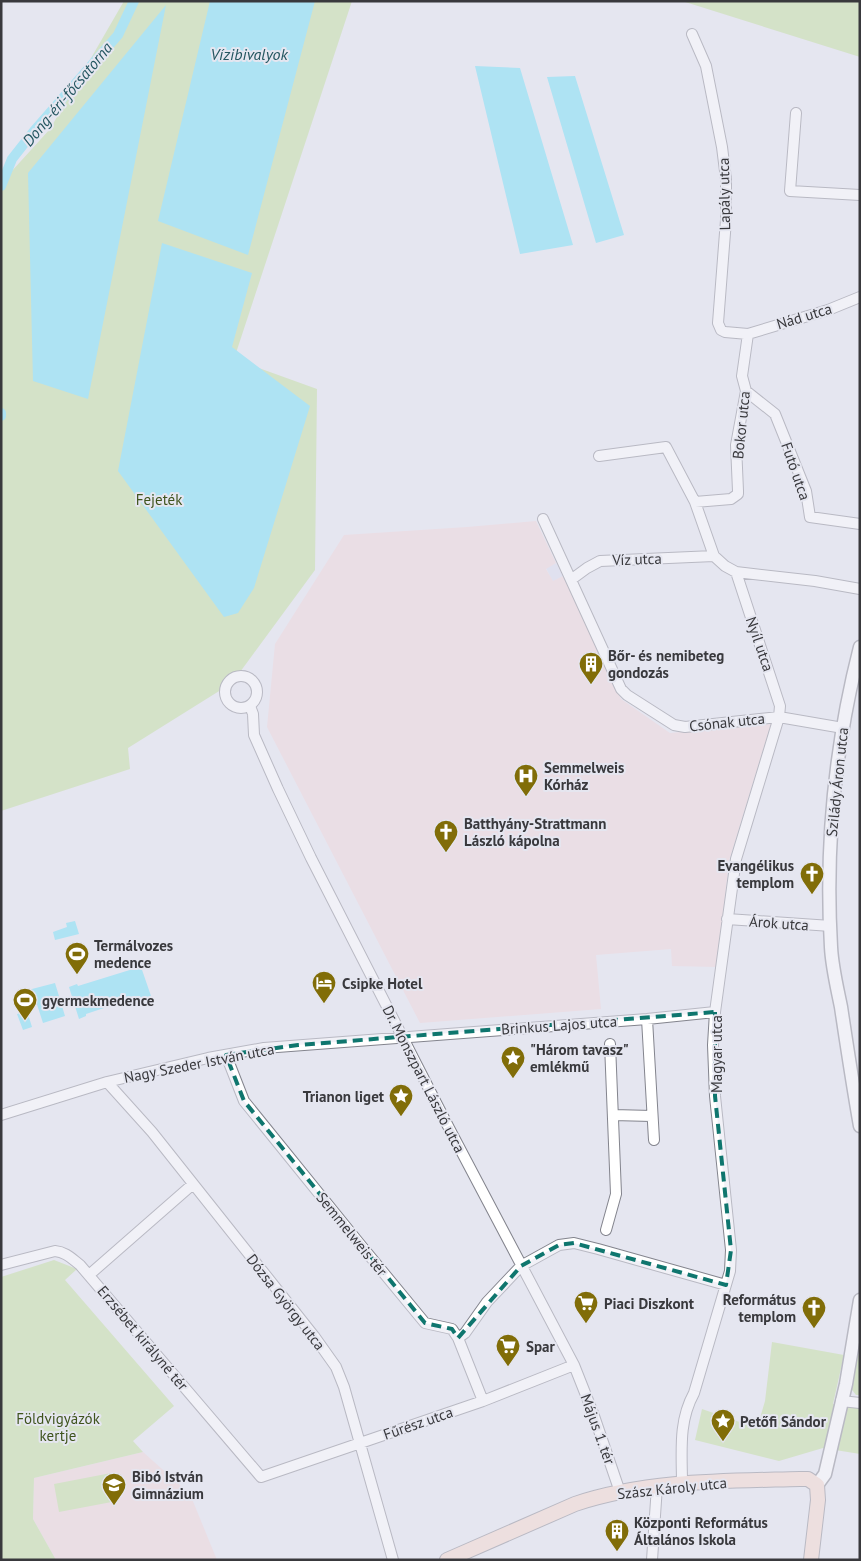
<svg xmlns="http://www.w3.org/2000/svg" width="861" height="1561" font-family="'PT Sans',sans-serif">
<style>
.built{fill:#dadbed}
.education{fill:#f0d5d6}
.medical{fill:#f0d5d7}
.green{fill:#bfdd98}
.water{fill:#6adff7}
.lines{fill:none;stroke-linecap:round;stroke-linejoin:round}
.canal{stroke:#6adff7;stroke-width:10}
.minor-casing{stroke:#83848d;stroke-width:12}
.tertiary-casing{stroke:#83848d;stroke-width:15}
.secondary-casing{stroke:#83848d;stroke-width:16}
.minor{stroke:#fff;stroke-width:10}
.tertiary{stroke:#fff;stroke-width:12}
.secondary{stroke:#f7d7ca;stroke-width:14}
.marked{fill:none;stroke:#0f766e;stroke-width:4;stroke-dasharray:10 6;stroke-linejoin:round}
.labels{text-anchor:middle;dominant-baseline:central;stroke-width:4;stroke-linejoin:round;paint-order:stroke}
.street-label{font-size:15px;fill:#39393d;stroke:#e5e6f0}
.park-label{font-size:15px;fill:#3f541d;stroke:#e5e6f0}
.poi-label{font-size:15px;font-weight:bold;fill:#39393d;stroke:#e5e6f0;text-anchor:start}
.water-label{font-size:16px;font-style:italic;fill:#245660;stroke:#e5e6f0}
</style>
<rect width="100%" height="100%" fill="#e5e6f0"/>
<path class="built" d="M556,563L563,576L553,582L546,568Z"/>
<path class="education" d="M143,1452L190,1494L217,1560H56L33,1519L34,1478Z"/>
<path class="medical" d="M536,521L556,563L546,569L553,581L563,576L621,699L670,733L771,724L729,861L717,967L672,966L671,949L596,955L601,1009L420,1023L267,727L275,644L344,535L467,527Z"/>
<path class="green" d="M124,1H352L234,359L317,389L315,570L232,683L128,748L130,769L1,811V183L50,129Z
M683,1H860V57L682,1Z
M54,1260L77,1269L65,1280L174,1406L133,1441L143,1452L34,1478L33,1519L56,1560H1V1277Z
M772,1342L844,1355L833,1404L860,1408V1454L823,1448L779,1461L695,1440L702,1409L757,1428L765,1401Z
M856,1352L860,1357V1395H856L849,1386Z
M111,1473L117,1501L59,1512L54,1484Z"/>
<path class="water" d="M210,1H315L248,255L158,221Z
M166,5L88,399L33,381L28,173Z
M475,66L520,68L573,245L520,254Z
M575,76L624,235L596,243L547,77Z
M162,243L252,273L232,347L310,406L254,588L238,613L224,617L118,471Z
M75,921L79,934L55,940L53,932L67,927L66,923Z
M140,964L151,996L141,999L140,996L86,1014V1016L79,1019L69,987L77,984L78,986L133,969L132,966Z
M55,983L65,1016L43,1023L32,989Z
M27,1011L32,1027L23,1030L17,1014Z"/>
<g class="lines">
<path class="canal" d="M1,186L12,159L34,131L118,35L134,1
M1,413V416"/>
<defs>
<path id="minor" d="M692,34L706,66L722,147L726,179V220L718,323L721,330L725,332L748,334L828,310L860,297
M796,113L790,191L860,195
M746,391L775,414L806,491L810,517L860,524
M599,456L666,447L695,502L731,499L738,494V491L736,445L746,391L742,376L748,334
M695,502L714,556L725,566L736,572L815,581L860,589
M543,519L621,689L627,695L674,725L685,727L779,717L843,728
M572,579L587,568L600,561L714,556
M225 692a16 16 0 1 1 32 0a16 16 0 1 1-32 0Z
M250,706L253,714L254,735L278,789L311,858L449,1128L574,1365L593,1413L620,1492
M727,919L831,926
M647,1019L654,1140
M226,1055L244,1101L359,1243L425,1323L452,1329L458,1338L483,1401
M107,1082L152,1132L314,1336L336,1367L344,1387L393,1560
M1,1115L107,1082L208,1058L264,1048L647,1019L715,1012
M613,1115L652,1116
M606,1230L616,1194L610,1044
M1,1265L55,1251C66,1252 72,1259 80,1265L261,1477L483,1401L574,1365
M89,1275L193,1184
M458,1338L465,1333L487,1302L521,1266L559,1245L574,1243L598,1249L726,1285
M841,1401L860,1403
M682,1485C682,1452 678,1422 694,1393L730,1271L731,1250L715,1096L713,1045L715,1012L736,859L779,717L780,706L736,572
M652,1560L657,1486"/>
<path id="tertiary" d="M860,647C835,745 825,846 831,947C832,967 837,987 841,1007C847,1047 853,1086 860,1126
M817,1485L825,1474L846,1384L860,1300"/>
<path id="secondary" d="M447,1560L575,1504C647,1480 725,1481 800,1479H808L817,1485L818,1500L811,1560"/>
</defs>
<use href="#minor" class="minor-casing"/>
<use href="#tertiary" class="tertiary-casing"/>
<use href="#secondary" class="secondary-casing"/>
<use href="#minor" class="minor"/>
<use href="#tertiary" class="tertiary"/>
<use href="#secondary" class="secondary"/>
</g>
<path d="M0 0H861V1561H0ZM715,1012V1096L731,1250L726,1285L574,1243L559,1245L521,1266L458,1338L452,1329L425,1323L244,1101L226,1055L298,1045Z" fill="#e5e6f0" fill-opacity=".55" fill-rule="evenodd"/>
<path class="marked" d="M715,1012V1096L731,1250L726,1285L574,1243L559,1245L521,1266L458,1338L452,1329L425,1323L244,1101L226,1055L298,1045Z"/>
<defs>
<symbol id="building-pin" viewBox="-11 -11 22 30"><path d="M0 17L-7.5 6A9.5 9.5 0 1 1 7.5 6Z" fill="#816d08" stroke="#e5e6f0"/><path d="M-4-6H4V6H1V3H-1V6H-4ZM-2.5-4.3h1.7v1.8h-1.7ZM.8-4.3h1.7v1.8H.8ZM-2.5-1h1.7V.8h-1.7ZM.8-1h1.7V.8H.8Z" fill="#fff"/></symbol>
<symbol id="hospital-pin" viewBox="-11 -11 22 30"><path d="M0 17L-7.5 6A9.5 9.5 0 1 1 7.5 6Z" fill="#816d08" stroke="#e5e6f0"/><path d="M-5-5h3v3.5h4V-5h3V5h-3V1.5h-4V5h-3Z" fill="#fff"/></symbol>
<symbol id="church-pin" viewBox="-11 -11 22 30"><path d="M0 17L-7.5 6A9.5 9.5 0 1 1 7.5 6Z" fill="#816d08" stroke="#e5e6f0"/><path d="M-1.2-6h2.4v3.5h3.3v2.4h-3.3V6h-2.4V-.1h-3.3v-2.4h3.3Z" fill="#fff"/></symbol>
<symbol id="stadium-pin" viewBox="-11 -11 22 30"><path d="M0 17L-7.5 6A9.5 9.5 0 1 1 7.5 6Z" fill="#816d08" stroke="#e5e6f0"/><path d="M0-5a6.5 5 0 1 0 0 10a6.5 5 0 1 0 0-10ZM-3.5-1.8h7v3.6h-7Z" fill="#fff"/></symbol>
<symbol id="hotel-pin" viewBox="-11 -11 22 30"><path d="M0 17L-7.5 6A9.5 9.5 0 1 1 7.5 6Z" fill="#816d08" stroke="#e5e6f0"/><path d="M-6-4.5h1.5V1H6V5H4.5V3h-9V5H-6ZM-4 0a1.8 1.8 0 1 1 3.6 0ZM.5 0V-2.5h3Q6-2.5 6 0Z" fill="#fff"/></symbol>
<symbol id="sight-pin" viewBox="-11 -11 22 30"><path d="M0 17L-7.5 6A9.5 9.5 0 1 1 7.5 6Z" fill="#816d08" stroke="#e5e6f0"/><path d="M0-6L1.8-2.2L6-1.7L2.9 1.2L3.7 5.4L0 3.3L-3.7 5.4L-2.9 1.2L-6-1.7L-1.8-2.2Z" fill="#fff"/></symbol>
<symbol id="supermarket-pin" viewBox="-11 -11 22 30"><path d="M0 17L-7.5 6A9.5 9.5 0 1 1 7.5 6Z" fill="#816d08" stroke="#e5e6f0"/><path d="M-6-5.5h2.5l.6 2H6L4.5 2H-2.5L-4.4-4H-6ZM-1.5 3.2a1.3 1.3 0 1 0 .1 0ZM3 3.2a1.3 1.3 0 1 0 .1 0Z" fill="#fff"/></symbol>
<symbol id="school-pin" viewBox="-11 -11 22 30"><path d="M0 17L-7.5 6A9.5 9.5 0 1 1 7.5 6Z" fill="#816d08" stroke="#e5e6f0"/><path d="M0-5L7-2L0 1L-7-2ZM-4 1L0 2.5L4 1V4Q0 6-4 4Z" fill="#fff"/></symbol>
</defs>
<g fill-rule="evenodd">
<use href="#building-pin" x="577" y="650" width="28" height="38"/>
<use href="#hospital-pin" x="512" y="762" width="28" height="38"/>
<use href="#church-pin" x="432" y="818" width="28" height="38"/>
<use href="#church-pin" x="798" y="860" width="28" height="38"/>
<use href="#stadium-pin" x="63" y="940" width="28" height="38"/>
<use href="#hotel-pin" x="310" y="969" width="28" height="38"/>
<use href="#stadium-pin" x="11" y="986" width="28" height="38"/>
<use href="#sight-pin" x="499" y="1044" width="28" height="38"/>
<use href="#sight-pin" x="387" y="1082" width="28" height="38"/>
<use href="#supermarket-pin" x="572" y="1289" width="28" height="38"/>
<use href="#church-pin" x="800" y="1294" width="28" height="38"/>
<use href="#supermarket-pin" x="494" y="1332" width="28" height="38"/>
<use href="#sight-pin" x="709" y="1407" width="28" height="38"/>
<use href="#school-pin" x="100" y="1471" width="28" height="38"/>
<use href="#building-pin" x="603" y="1517" width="28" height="38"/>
</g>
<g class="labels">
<g class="street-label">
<text transform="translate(724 194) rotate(-91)">Lapály utca</text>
<text transform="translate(804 316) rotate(-17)">Nád utca</text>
<text transform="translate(741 425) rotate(-84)">Bokor utca</text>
<text transform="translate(796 471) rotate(71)">Futó utca</text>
<text transform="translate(637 559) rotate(-2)">Víz utca</text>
<text transform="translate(760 644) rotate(71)">Nyíl utca</text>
<text transform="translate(727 722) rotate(-6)">Csónak utca</text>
<text transform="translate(837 782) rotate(-84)">Szilády Áron utca</text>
<text transform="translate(779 923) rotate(4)">Árok utca</text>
<text transform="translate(559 1025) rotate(-4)">Brinkus Lajos utca</text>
<text transform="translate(716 1054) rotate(-90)">Magyar utca</text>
<text transform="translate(199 1063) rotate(-11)">Nagy Szeder István utca</text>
<text transform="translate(424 1079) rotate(63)">Dr. Monszpart László utca</text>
<text transform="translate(352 1234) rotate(51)">Semmelweis tér</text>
<text transform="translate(286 1302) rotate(52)">Dózsa György utca</text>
<text transform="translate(143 1338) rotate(50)">Erzsébet királyné tér</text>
<text transform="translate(418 1423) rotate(-19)">Fűrész utca</text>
<text transform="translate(598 1429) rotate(70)">Május 1. tér</text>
<text transform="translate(672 1488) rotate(-6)">Szász Károly utca</text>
</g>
<g class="park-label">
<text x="159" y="499">Fejeték</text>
<text x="58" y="1418">Földvigyázók<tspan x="58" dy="17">kertje</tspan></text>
</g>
<g class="poi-label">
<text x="608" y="655">Bőr- és nemibeteg<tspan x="608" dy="17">gondozás</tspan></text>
<text x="544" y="767">Semmelweis<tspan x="544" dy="17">Kórház</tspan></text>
<text x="464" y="823">Batthyány-Strattmann<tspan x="464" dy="17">László kápolna</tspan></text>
<text x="794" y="865" text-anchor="end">Evangélikus<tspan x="794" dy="17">templom</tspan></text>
<text x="94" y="945">Termálvozes<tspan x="94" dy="17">medence</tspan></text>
<text x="342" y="983">Csipke Hotel</text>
<text x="42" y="1000">gyermekmedence</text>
<text x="530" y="1049">"Három tavasz"<tspan x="530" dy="17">emlékmű</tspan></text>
<text x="384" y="1096" text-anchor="end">Trianon liget</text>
<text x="796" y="1299" text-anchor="end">Református<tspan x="796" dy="17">templom</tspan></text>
<text x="604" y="1303">Piaci Diszkont</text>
<text x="526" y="1346">Spar</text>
<text x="740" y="1421">Petőfi Sándor</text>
<text x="132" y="1476">Bibó István<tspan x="132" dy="17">Gimnázium</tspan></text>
<text x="634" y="1522">Központi Református<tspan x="634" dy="17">Általános Iskola</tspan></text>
</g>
<g class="water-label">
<text x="249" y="54">Vízibivalyok</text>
<text transform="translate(67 94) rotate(-50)">Dong-éri-főcsatorna</text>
</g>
</g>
<rect width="861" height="1561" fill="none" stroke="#39393d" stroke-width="5"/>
</svg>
